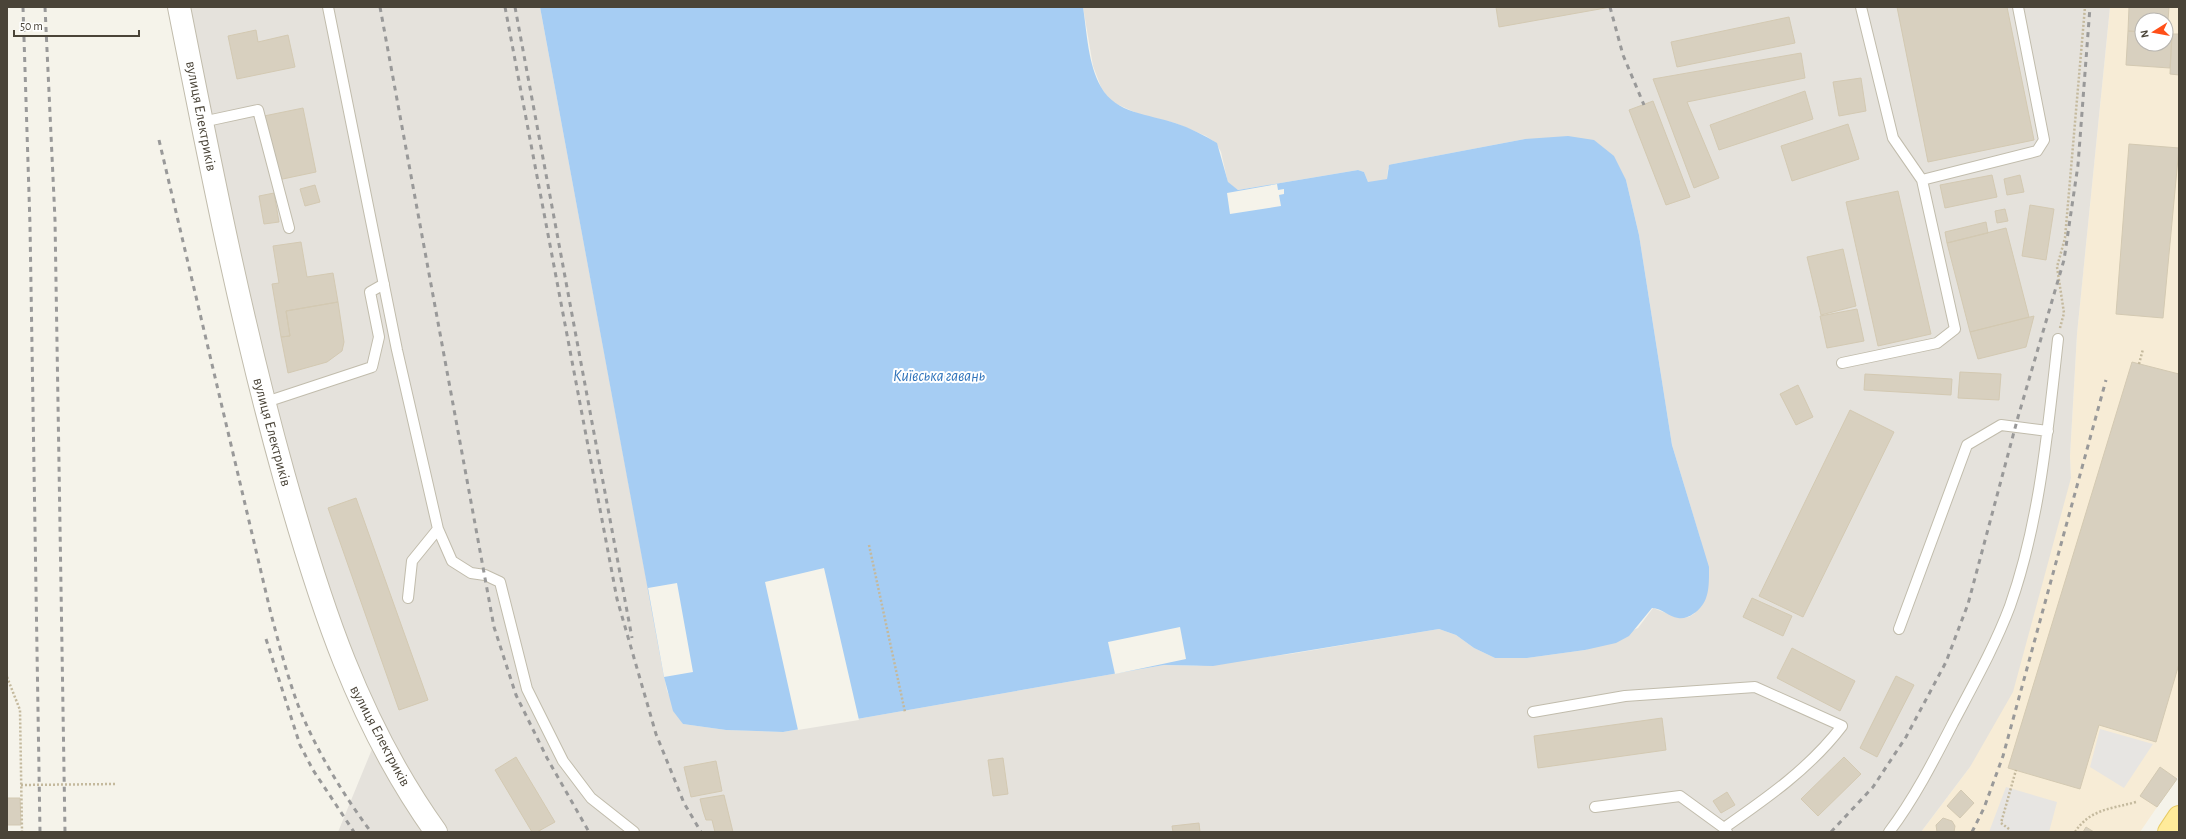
<svg xmlns="http://www.w3.org/2000/svg" width="2186" height="839" font-family="'Alegreya Sans',sans-serif">
<style>
.commercial{fill:#f7ecd6;fill-rule:evenodd}
.industrial{fill:#e5e2dc}
.parking{fill:#e7e5e2}
.water{fill:#a6cdf3}
.pier{fill:#f5f3ea}
.building{fill:#d8d0bf;stroke:#d3c9b2}
.lines{fill:none;stroke-linecap:round;stroke-linejoin:round}
.service-casing{stroke:#c1bcac;stroke-width:12}
.tertiary-casing{stroke:#c1bcac;stroke-width:24}
.primary-casing{stroke:#e8cc66;stroke-width:24}
.path{stroke:#c4b99d;stroke-width:2.5;stroke-dasharray:2 2;stroke-linecap:butt}
.service{stroke:#fff;stroke-width:10}
.tertiary{stroke:#fff;stroke-width:22}
.primary{stroke:#ffeb9a;stroke-width:22}
.rail{stroke:#999;stroke-width:3;stroke-dasharray:5 5;stroke-linecap:butt}
.labels{text-anchor:middle;dominant-baseline:central;stroke-width:4;stroke-linejoin:round;paint-order:stroke}
.street-label{font-size:15px;fill:#4a4438;stroke:#fff}
.water-label{font-size:16px;font-style:italic;fill:#2d72ba;stroke:#fff}
</style>
<rect width="100%" height="100%" fill="#f5f3ea"/>
<path class="commercial" d="M2110,7H2179V775L2140,832H1921L1970,767L2071,478L2070,456L2077,334ZM2142,20H2166V44H2142Z"/>
<path class="industrial" d="M179,7H540L667,691L683,724L726,730L783,732L1164,665L1197,666L1290,654L1439,629L1456,635L1474,648L1495,658H1527L1585,650L1638,628L1653,608L1679,618L1689,617L1695,613L1701,541L1672,445L1639,235L1626,180L1525,139L1393,164L1388,168L1387,179L1376,182H1368L1364,172L1358,170L1238,190L1228,183L1221,152L1216,143L1206,136L1175,123L1141,115L1110,101L1101,87L1093,66L1083,7H2110L2077,334L2070,456L2071,478L2013,692L1970,767L1921,832H338L377,737L314,583Z"/>
<path class="parking" d="M2100,729L2153,744L2124,788L2090,767Z
M2006,787L2057,802L2049,832H1989Z"/>
<path class="water" d="M540,7H1083C1087,33 1088,64 1101,87C1116,114 1149,114 1175,123C1190,128 1204,135 1217,143L1228,182L1238,190L1358,170L1364,172L1368,182L1387,179L1389,165L1393,164L1525,139L1568,136L1594,140L1614,156L1626,180L1639,235L1672,445L1709,567C1709,586 1710,603 1693,614C1689,617 1683,619 1678,618C1669,617 1662,608 1652,608L1629,636L1616,643L1585,650L1527,658H1495L1474,648L1456,635L1439,629L1213,666L1164,665L783,732L726,730L683,724L673,711L664,677Z"/>
<path class="pier" d="M1277,184L1278,190L1284,189V194L1279,195L1281,206L1230,214L1227,193Z
M824,568L859,720L798,730L765,582Z
M677,583L693,672L664,677L648,588Z
M1180,627L1186,659L1115,674L1108,642Z"/>
<path class="building" d="M1496,7H1611L1499,27Z
M1897,7H2007L2034,140L1928,162Z
M2129,7H2169L2167,34L2166,20H2142V32L2128,31Z
M1789,17L1795,43L1677,67L1671,42Z
M256,30L258,42L288,35L295,67L237,79L228,36Z
M2128,31L2142,32V44H2166V34H2172L2170,68L2126,65Z
M2172,34H2179V75L2170,74Z
M1801,53L1805,78L1687,102L1719,178L1694,188L1653,79Z
M1861,78L1866,111L1839,116L1833,82Z
M1805,91L1813,119L1719,150L1710,125Z
M1653,101L1690,197L1666,205L1629,110Z
M303,108L316,172L278,180L264,116Z
M1848,124L1859,159L1792,181L1781,146Z
M2129,144L2179,148L2163,318L2116,314Z
M1992,175L1997,197L1945,208L1940,185Z
M2020,175L2024,192L2007,195L2004,179Z
M315,185L320,202L305,206L300,189Z
M1898,191L1931,334L1878,346L1846,202Z
M274,193L279,222L264,224L259,196Z
M2030,205L2054,209L2046,260L2022,256Z
M2005,209L2008,221L1997,223L1995,211Z
M1986,222L1988,233L1947,243L1945,232Z
M2006,228L2029,317L1970,332L1947,243Z
M301,242L307,277L333,273L338,302L286,311L290,336L281,337L272,284L279,283L273,246Z
M1843,249L1856,306L1821,315L1807,257Z
M338,302L344,342L342,351L327,362L288,373L281,337L290,336L286,311Z
M1857,309L1864,341L1827,348L1820,316Z
M2034,316L2026,347L1978,359L1970,332Z
M2132,362L2179,374V664L2156,742L2099,725L2080,789L2008,768Z
M1960,372L2001,374L1999,400L1958,398Z
M1865,374L1952,379L1951,395L1864,390Z
M1798,385L1813,417L1796,425L1780,394Z
M1850,410L1894,432L1803,617L1759,596Z
M356,498L428,700L399,710L328,508Z
M1752,598L1792,616L1783,636L1743,617Z
M1792,648L1855,681L1840,711L1777,678Z
M1896,676L1914,685L1877,757L1860,748Z
M1662,718L1666,750L1538,768L1534,736Z
M516,757L555,822L537,832H532L495,770Z
M1844,757L1861,774L1818,816L1801,799Z
M1003,758L1008,794L993,796L988,760Z
M716,761L722,791L691,797L684,767Z
M2160,767L2177,779L2157,807L2140,796Z
M1961,790L1974,803L1960,818L1947,806Z
M1727,792L1735,805L1721,813L1713,801Z
M724,795L733,832H715L712,820H706L703,811L700,799Z
M7,798H20L21,825H7Z
M1943,818L1952,821L1955,826L1954,832H1937L1936,825Z
M1199,823L1200,832H1173L1172,826Z
M2086,827L2094,832H2083Z"/>
<g class="lines">
<defs>
<path id="service" d="M328,7L397,350L438,529L412,561L408,598
M1861,7L1893,138L1922,180L2037,151L2044,140L2018,7
M202,122L258,110L289,228
M1842,363L1937,343L1955,329L1922,180
M263,403L372,367L379,337L370,292L384,284
M438,529L452,561L471,573L485,575L500,582L527,689L563,761L591,798L634,832
M1899,629L1967,445L2001,425L2048,431
M1533,712L1625,696L1755,687L1842,726C1810,768 1767,798 1724,828
M1595,807L1680,796L1724,828L1727,832
M1889,832C1914,799 1934,760 1953,723C1973,685 1995,646 2010,606C2040,521 2048,428 2058,339"/>
<path id="tertiary" d="M179,7C210,164 241,322 284,476C320,604 358,723 436,832"/>
<path id="primary" d="M2169,832L2179,817"/>
</defs>
<use href="#service" class="service-casing"/>
<use href="#tertiary" class="tertiary-casing"/>
<use href="#primary" class="primary-casing"/>
<path class="path" d="M2060,328L2064,313L2057,267L2065,238L2085,7
M2139,364L2143,349
M869,545L905,712
M7,677L20,710L22,832
M21,785L116,784
M2009,829L2001,823L2016,770
M2075,832C2090,809 2111,809 2136,802"/>
<use href="#service" class="service"/>
<use href="#tertiary" class="tertiary"/>
<use href="#primary" class="primary"/>
<path class="rail" d="M23,7L30,225L40,832
M45,7L55,220L65,832
M380,7L494,627L516,695L547,758L589,832
M505,7L617,599L656,734L684,803L701,832
M515,7L632,638
M1610,7L1623,55L1644,105
M159,140L271,614C279,644 287,675 298,705C316,750 342,793 371,832
M266,639L300,745L313,770L354,832
M1831,832L1873,787L1906,737L1946,662L1968,604L2018,417L2064,260L2078,165L2090,7
M1972,832L1984,808L2003,756L2106,380"/>
</g>
<g class="labels">
<g class="street-label">
<text transform="translate(201 116) rotate(79)">вулиця Електриків</text>
<text transform="translate(272 432) rotate(75)">вулиця Електриків</text>
<text transform="translate(380 736) rotate(62)">вулиця Електриків</text>
</g>
<g class="water-label">
<text x="939" y="376">Київська гавань</text>
</g>
</g>
<rect width="2186" height="839" fill="none" stroke="#4a4438" stroke-width="16"/>
<g transform="translate(2154 32) rotate(259)"><circle r="19" fill="#ffffff" stroke="#b7b4af"/>
<path d="M0-3L7 15L0 10L-7 15Z" fill="#ff4f18"/>
<text y="-6" font-size="11" font-weight="bold" text-anchor="middle" fill="#4a4438">N</text>
</g>
<path d="M14 30v6h125v-6" fill="none" stroke="#4a4438" stroke-width="2"/>
<text x="20" y="30" font-size="12" fill="#4a4438" stroke="#ffffff" stroke-width="3" paint-order="stroke">50 m</text>
</svg>
